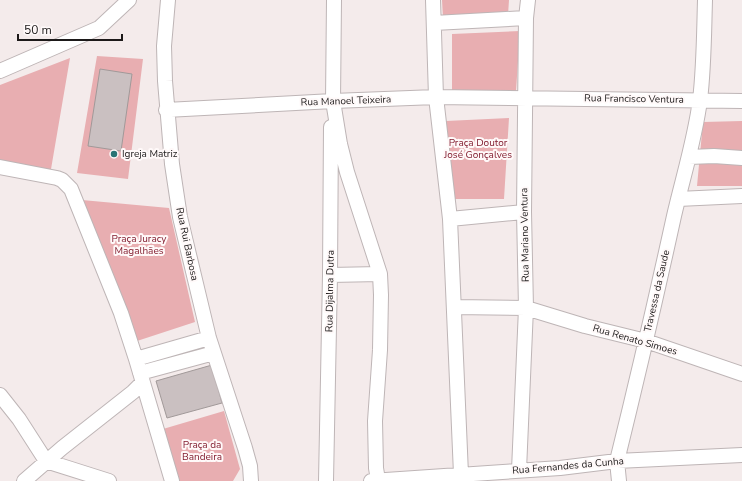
<svg xmlns="http://www.w3.org/2000/svg" width="742" height="481" font-family="'Nunito Sans',sans-serif">
<style>
.green{fill:#e8aeb1}
.building{fill:#cac0c1;stroke:#a19999}
.lines{fill:none;stroke-linecap:round;stroke-linejoin:round}
.minor-casing{stroke:#beb5b6;stroke-width:16}
.minor{stroke:#fff;stroke-width:14}
.poi-dot{fill:#2a7475;stroke:#fff9f9;stroke-width:1.5}
.labels{text-anchor:middle;dominant-baseline:central;stroke-width:4;stroke-linejoin:round;paint-order:stroke}
.street-label{font-size:10px;fill:#1c1919;stroke:#fff9f9}
.park-label{font-size:10px;fill:#831e30;stroke:#fff9f9}
.poi-label{font-size:10px;fill:#1c1919;stroke:#fff9f9;text-anchor:start}
</style>
<rect width="100%" height="100%" fill="#f4ebeb"/>
<path class="green" d="M442,0H509L508,15L443,18Z
M520,31L516,91L452,97V34Z
M97,56L143,59L128,179L77,173Z
M70,58L50,175L0,165V85Z
M509,118L504,199H455L446,121Z
M742,121V186H697L703,122Z
M82,200L169,208L195,322L137,341Z
M224,411L240,469L233,481H179L163,429Z"/>
<path class="building" d="M100,69L132,74L121,151L88,146Z
M212,365L222,403L167,418L156,381Z"/>
<g class="lines">
<defs>
<path id="minor" d="M168,0L164,46L165,81L172,164L180,217L209,338L245,448L250,466L251,481
M334,0L333,101L340,144L347,172L380,274L381,295L380,350L375,421L376,468L378,480
M433,0L436,97L450,219L461,474
M434,23L526,18
M0,71L99,28L129,0
M166,110L333,101L436,97L742,101
M689,157L714,156L742,158
M0,167L57,178L62,180L71,189L121,313L136,359L172,481
M678,199L742,196
M450,219L524,212
M330,275L380,274
M454,307L526,308L585,326L646,341L742,374
M136,359L209,338
M140,373L214,353
M0,395L19,419L46,461
M46,461L109,481
M519,470L526,308L524,212L526,18L528,0
M24,481L62,448L133,392L142,383
M326,481L330,275L331,127
M371,481L560,468L617,461L742,455
M619,481L617,461C637,380 656,298 674,216C683,177 695,139 700,100C704,67 704,33 705,0"/>
</defs>
<use href="#minor" class="minor-casing"/>
<use href="#minor" class="minor"/>
</g>
<circle class="poi-dot" cx="114" cy="154" r="4"/>
<g class="labels">
<g class="street-label">
<text transform="translate(634 99) rotate(1)">Rua Francisco Ventura</text>
<text transform="translate(346 101) rotate(-2)">Rua Manoel Teixeira</text>
<text transform="translate(525 235) rotate(-91)">Rua Mariano Ventura</text>
<text transform="translate(187 244) rotate(78)">Rua Rui Barbosa</text>
<text transform="translate(330 291) rotate(-89)">Rua Dijalma Dutra</text>
<text transform="translate(657 291) rotate(-77)">Travessa da Saude</text>
<text transform="translate(635 340) rotate(16)">Rua Renato Simoes</text>
<text transform="translate(568 466) rotate(-5)">Rua Fernandes da Cunha</text>
</g>
<g class="park-label">
<text x="478" y="143">Praça Doutor<tspan x="478" dy="12">José Gonçalves</tspan></text>
<text x="139" y="239">Praça Juracy<tspan x="139" dy="12">Magalhães</tspan></text>
<text x="202" y="445">Praça da<tspan x="202" dy="12">Bandeira</tspan></text>
</g>
<g class="poi-label">
<text x="122" y="154">Igreja Matriz</text>
</g>
</g>
<path d="M18 34v6h104v-6" fill="none" stroke="#1c1919" stroke-width="2"/>
<text x="24" y="34" font-size="12" fill="#1c1919" stroke="#fff9f9" stroke-width="3" paint-order="stroke">50 m</text>
</svg>
